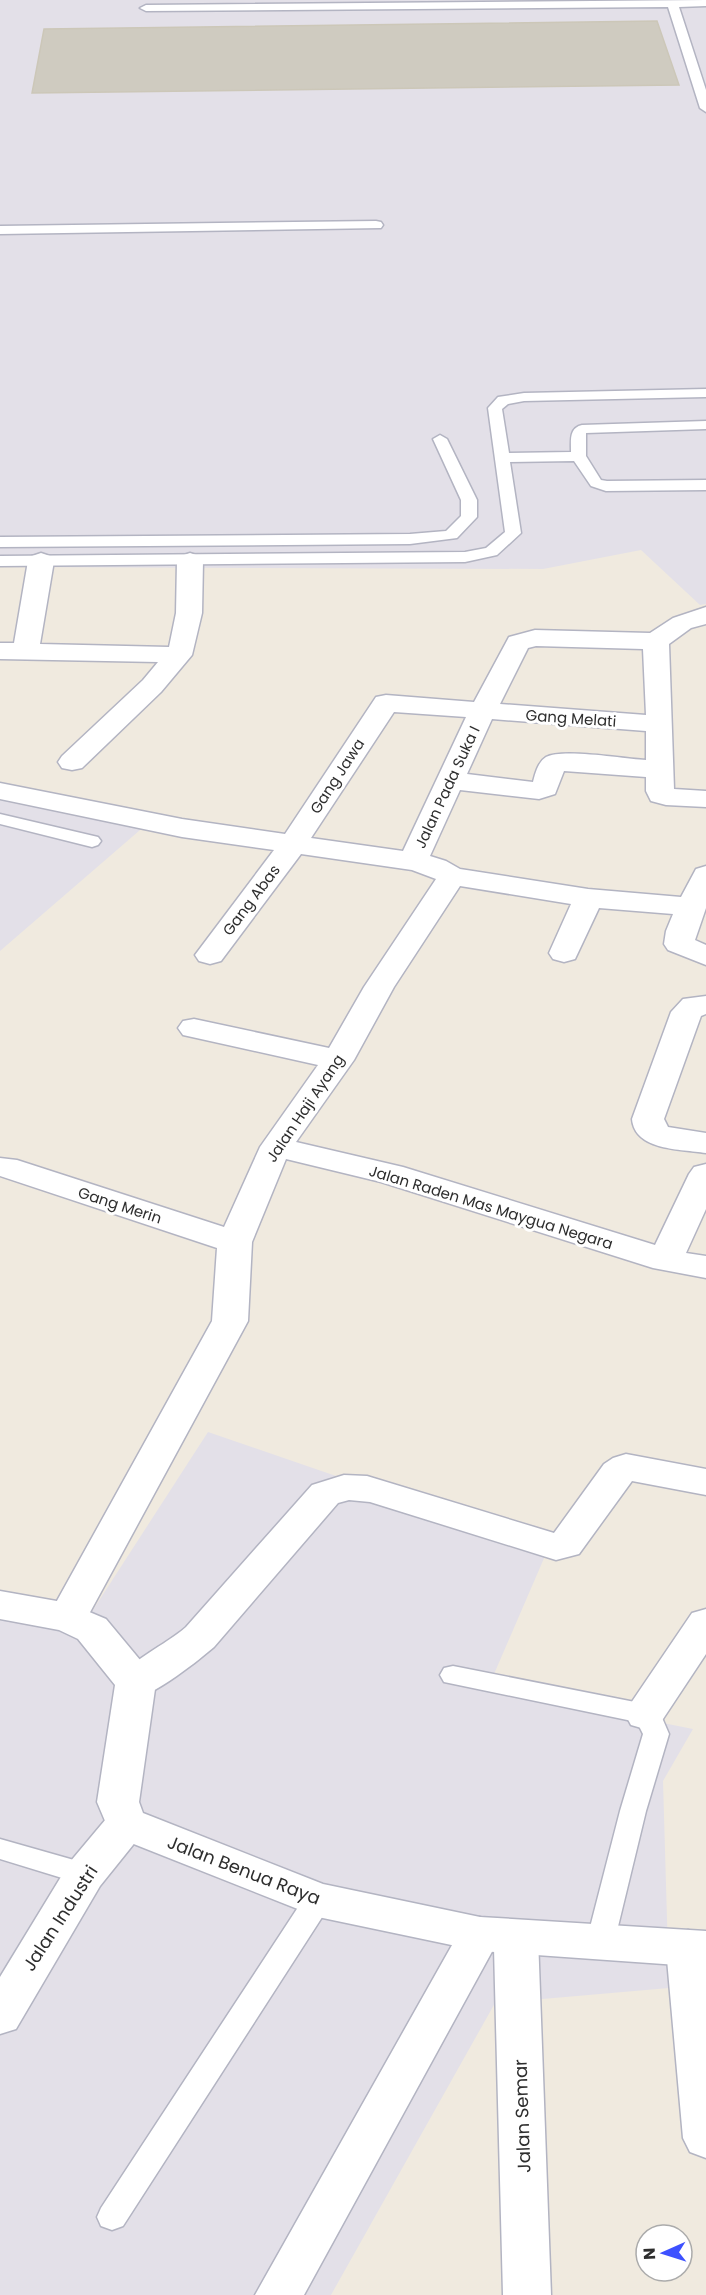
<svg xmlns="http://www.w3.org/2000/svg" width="706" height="2295" font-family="Poppins,sans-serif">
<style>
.industrial{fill:#e3e0e8}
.building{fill:#cfcbc0;stroke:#ccc7b8;stroke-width:1.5}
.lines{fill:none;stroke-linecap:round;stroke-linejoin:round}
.lane-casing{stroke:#b3b4c2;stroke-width:3}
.street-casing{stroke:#b3b4c2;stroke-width:3}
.secondary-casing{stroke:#b3b4c2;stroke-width:3}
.lane{fill:#fff;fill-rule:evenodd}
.street{fill:#fff;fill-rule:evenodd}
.secondary{fill:#fff;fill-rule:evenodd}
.labels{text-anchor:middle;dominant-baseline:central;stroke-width:6;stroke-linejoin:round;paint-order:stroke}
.street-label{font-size:15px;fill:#2e2e2e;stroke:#fff}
.near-street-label{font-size:18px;fill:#2e2e2e;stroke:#fff}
</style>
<rect width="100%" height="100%" fill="#f0eadf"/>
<path class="industrial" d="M0,0H706V604L700,605L641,550L543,569L0,567Z
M0,795L147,824L0,951Z
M208,1432L548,1549L488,1688L693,1729L663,1781L669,1988L495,2003L331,2295H0V1596L91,1613Z"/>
<path class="building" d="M657,21L679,85L32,93L44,29Z"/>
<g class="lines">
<defs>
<path id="lane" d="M706,0V6L679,7L706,90V112L700,108L668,7L146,11L140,8L146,5Z
M376,221L381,222L383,225L381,228L0,234V226Z
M706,389V397L524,401L508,404L502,409L509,453L571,452C571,440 569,428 582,425L706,421V429L586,433V456L601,480L607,481L706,480V490L606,491L591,486L574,461L510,462L521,533L497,555L465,562L0,566V556L465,552L486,548L505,532L488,408L498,397L524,393Z
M440,435L447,439L477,500V517L457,538L410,544L0,547V537L410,534L446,531L461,516V500L433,439Z
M0,814L98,837L101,841L98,845L92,847L0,824Z
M453,1666L645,1704L654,1707L660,1713L669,1734L646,1811L614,1943L610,1951L600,1954L590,1951L586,1943L620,1811L643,1734L637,1722L444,1682L440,1675L444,1668Z
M0,1839L95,1866L99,1874L95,1882L85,1885L0,1859Z
M318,1889L328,1892L332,1900L328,1908L123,2226L112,2230L101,2226L97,2217L101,2208L308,1892Z"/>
<path id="street" d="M41,553L50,556L54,561L40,644L169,647L176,613L177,561L181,556L190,553L199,556L203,561L202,613L192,655L161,692L82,768L72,770L62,768L58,762L62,756L143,680L158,662L0,659V643H14L28,561L32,556Z
M706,607V624L691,628L669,644L674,789L706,791V807L666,805L651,801L646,791V777L564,771L555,794L539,799L460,790L430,856L446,861L460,869L588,889L681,897L696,869L706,866V908L695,940L706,945V965L668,950L664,944L666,931L673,914L599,908L575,959L564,962L553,959L549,953L571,904L460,886L394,987L354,1060L296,1142L403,1167L655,1245L689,1174L694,1167L706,1164V1209L686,1253L706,1256V1278L653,1268L381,1182L286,1159L252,1242L248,1321L82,1627L68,1631L54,1627L48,1617L212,1321L217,1248L0,1176V1158L17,1160L224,1227L260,1147L318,1065L183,1035L178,1028L183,1021L194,1019L329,1048L364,987L436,879L412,870L301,854L221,961L210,964L199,961L195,955L274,850L182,837L0,799V783L182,819L285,834L376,697L386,695L474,702L509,637L535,630L650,633L673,618ZM536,646L643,649L646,715L500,704L528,648ZM394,712L466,717L403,851L311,838ZM492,719L646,731V760C626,759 562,748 546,757C538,762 535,774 533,782L467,774Z
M706,996V1014L701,1016L664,1119L668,1127L706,1133V1153C681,1149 635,1151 632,1119L671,1012L683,999Z
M626,1454L706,1469V1495L632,1481L579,1554L556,1560L370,1502L349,1500L338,1503L214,1647C200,1659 153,1697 135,1697C131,1696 126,1694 122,1692L116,1682C126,1663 167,1644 186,1627L312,1485L344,1475L367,1476L554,1533L604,1464L613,1458Z
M706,1609V1654L659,1725L645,1729L631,1725L625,1714L631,1703L692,1613Z
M126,1808L141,1813L147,1824L141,1835L100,1886L16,2029L0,2034V1977L70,1862L111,1813Z
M480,1917L495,1922L499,1928L501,1925L516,1920L531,1925L538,1937L551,2295H503L494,1948L304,2295H255L465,1922Z
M688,1930L703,1936L706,1940V2158L690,2152L683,2138L666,1948L673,1936Z"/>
<path id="secondary" d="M0,1591L68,1603L106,1619L150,1672L156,1682L139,1802L143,1813L323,1884L480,1917L706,1931V1967L480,1951L318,1917L111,1835L97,1802L115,1685L78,1639L59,1630L0,1619Z"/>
</defs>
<use href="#lane" class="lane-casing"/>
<use href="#street" class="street-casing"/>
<use href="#secondary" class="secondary-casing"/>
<use href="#lane" class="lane"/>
<use href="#street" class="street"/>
<use href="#secondary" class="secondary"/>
</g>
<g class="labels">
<g class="street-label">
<text transform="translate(571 718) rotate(4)">Gang Melati</text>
<text transform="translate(337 776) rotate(-57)">Gang Jawa</text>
<text transform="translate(447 787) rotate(-65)">Jalan Pada Suka I</text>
<text transform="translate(251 900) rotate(-53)">Gang Abas</text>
<text transform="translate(305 1108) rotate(-56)">Jalan Haji Ayang</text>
<text transform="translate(120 1205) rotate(18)">Gang Merin</text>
<text transform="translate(491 1207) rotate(17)">Jalan Raden Mas Maygua Negara</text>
</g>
<g class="near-street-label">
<text transform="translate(244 1870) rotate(21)">Jalan Benua Raya</text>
<text transform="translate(60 1918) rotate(-57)">Jalan Industri</text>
<text transform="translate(522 2116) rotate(-92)">Jalan Semar</text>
</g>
</g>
<g transform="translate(664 2253) rotate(267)"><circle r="28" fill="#ffffff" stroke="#ababab" stroke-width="1.5"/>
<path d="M0-4.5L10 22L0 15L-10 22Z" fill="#3d51ff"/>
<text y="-9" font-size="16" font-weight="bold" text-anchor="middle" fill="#2e2e2e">N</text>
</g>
</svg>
